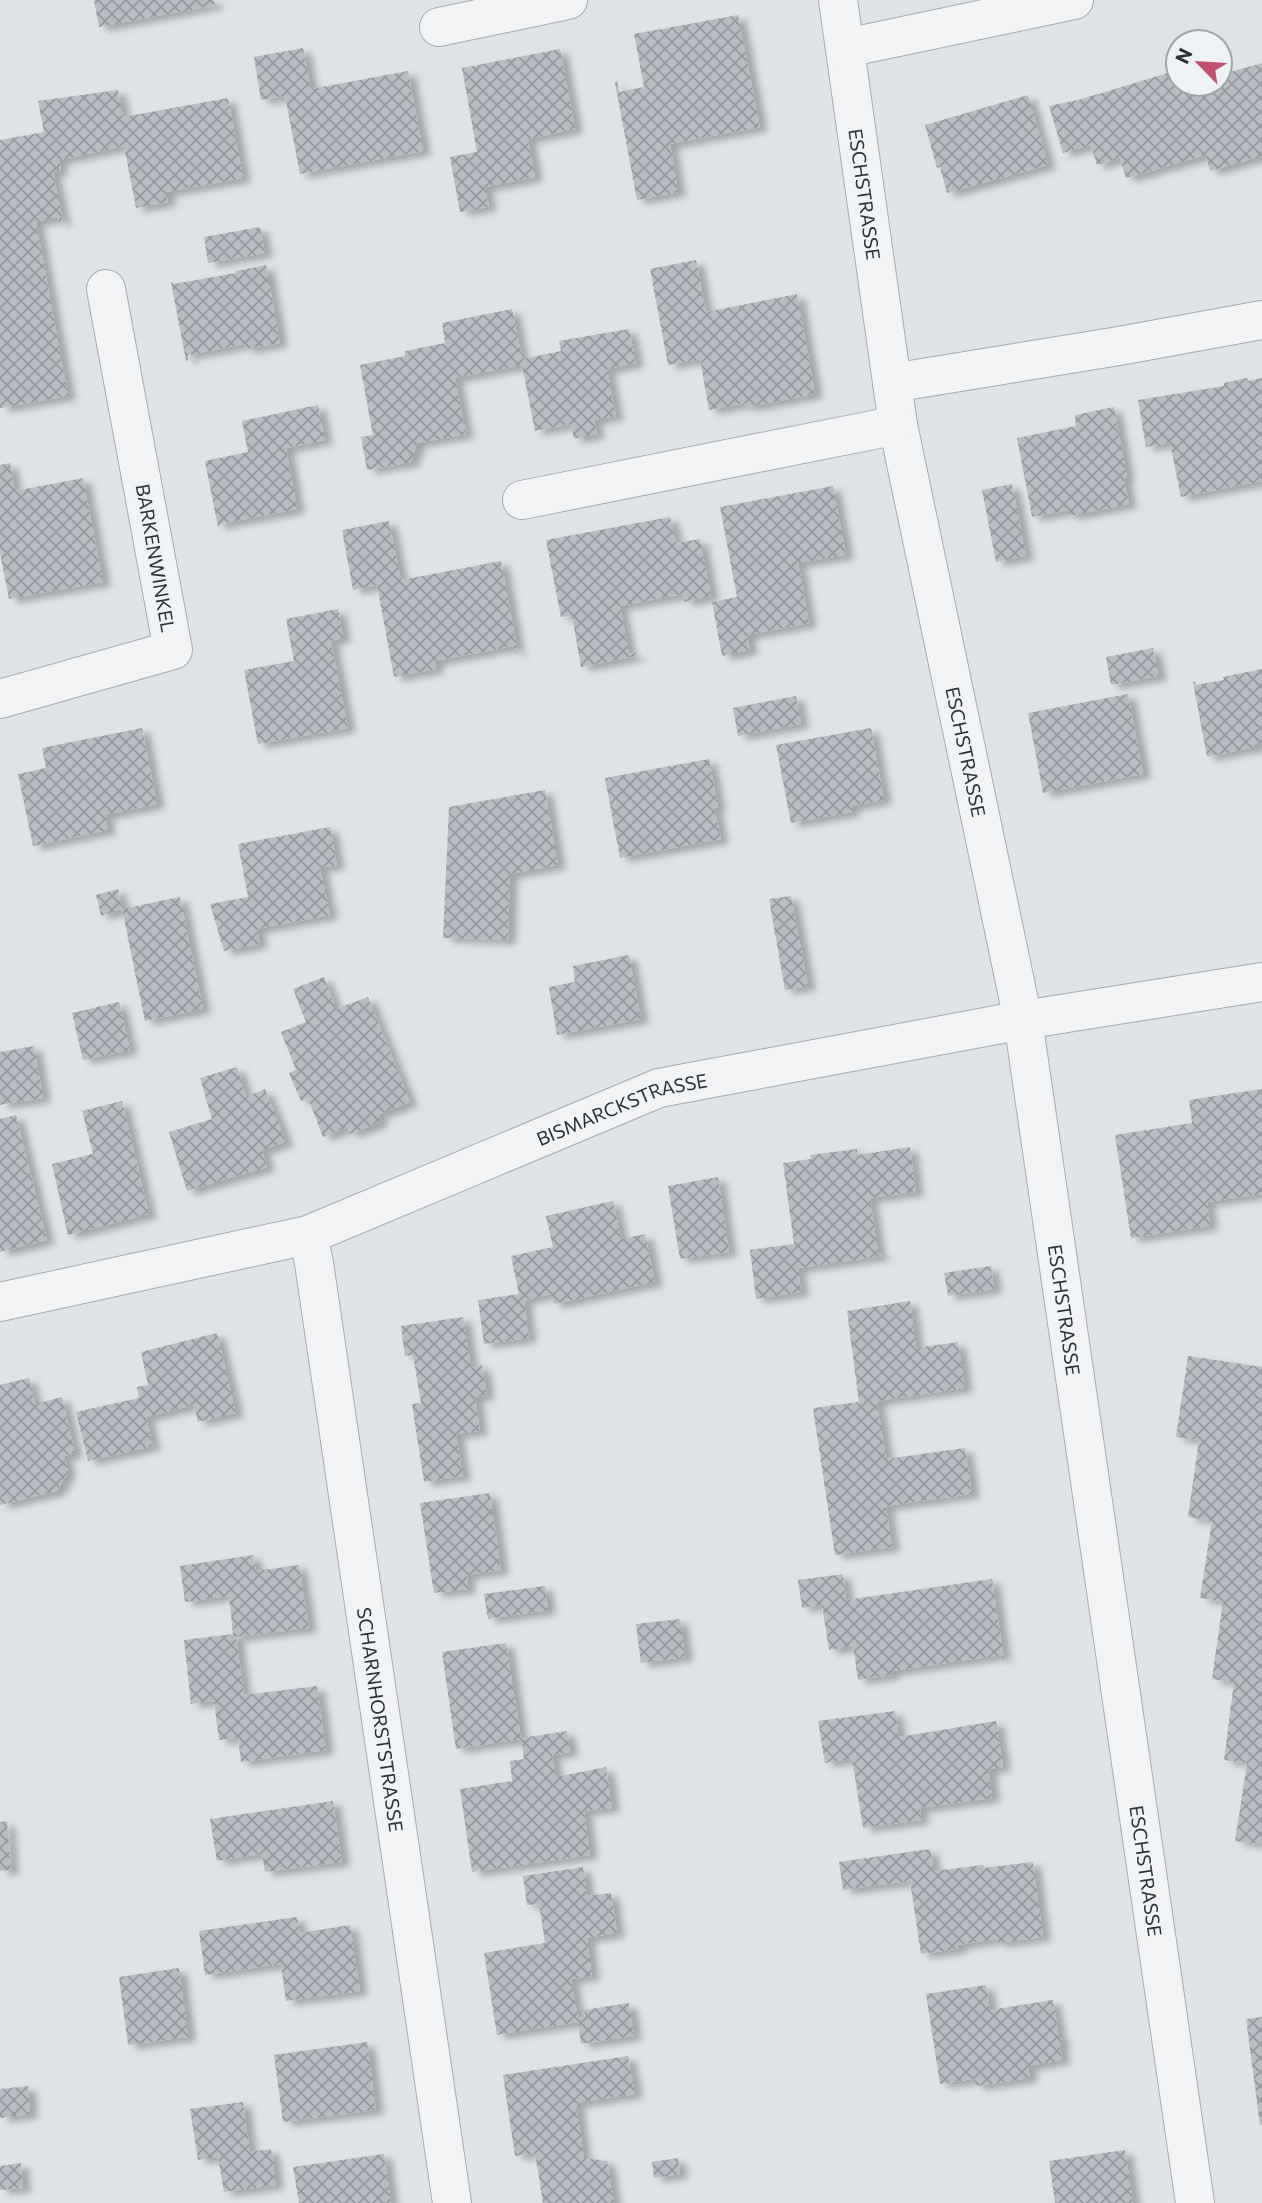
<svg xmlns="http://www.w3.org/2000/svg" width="1262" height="2203" font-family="Commissioner,sans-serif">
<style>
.building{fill:url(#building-cross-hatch);filter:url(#shadow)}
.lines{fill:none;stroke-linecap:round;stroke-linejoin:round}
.minor-casing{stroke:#a5abb0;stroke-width:40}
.minor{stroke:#f1f3f5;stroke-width:38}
.labels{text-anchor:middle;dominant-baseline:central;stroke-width:5;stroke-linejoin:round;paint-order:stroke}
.street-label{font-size:19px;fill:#29333c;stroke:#eef2f4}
</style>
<defs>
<pattern id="building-cross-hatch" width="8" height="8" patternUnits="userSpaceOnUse" patternTransform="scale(1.75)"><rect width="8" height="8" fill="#b7bdc3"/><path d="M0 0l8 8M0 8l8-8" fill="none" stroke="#959aa0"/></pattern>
<filter id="shadow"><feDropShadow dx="8" dy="4.5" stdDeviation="3.5" flood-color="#0004"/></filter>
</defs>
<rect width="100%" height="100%" fill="#dfe3e7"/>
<path class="building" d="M94,0H214L215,5L99,27Z
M738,15L760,127L670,144L678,192L637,200L615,83L617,81L619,92L644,87L634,34Z
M303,48L311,89L408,71L423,151L300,174L285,96L261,100L254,57Z
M560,49L575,129L528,139L535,177L485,187L489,207L460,212L450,157L477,152L462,68Z
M1262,63V156L1210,171L1206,155L1126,178L1120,158L1097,165L1091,145L1063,153L1049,106L1078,100L1178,70V84H1220V75Z
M118,90L123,117L228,98L243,178L166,192L168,202L136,208L124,146L59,160L61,170L53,172L63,222L59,223L58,217L36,222L68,396L0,408V140L44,132L38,101Z
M1028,95L1048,165L947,193L940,167L937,168L925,125Z
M260,227L265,253L208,263L204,237Z
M696,260L706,312L797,294L815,394L747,407L746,403L709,410L700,359L668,365L650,269Z
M266,265L280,343L246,349L245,344L188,355V360L186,361L171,282L174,284L236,273V271Z
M512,309L522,359L561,351L559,341L629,329L636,363L607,369L616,416L594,420L597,434L574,439L571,424L535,431L522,365L455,378L466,434L417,443L411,462L367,470L361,437L373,435L360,365L405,356V351L445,343L442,323Z
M1247,378L1248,381L1262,378V481L1181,497L1170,443L1146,447L1138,400L1224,386V383Z
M318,405L325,440L286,448L297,509L221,524L218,527L205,461L248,452L242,421Z
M1114,407L1127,477L1124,478L1129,504L1069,516L1068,510L1032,517L1017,438L1076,426L1075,415Z
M10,463L15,491L83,478L103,582L9,599L0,553V465Z
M1012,484L1026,556L996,562L982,490Z
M833,486L846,555L798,563L809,623L747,635L750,650L722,656L712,602L737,597L720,507Z
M670,517L676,543L700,539L711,596L684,602L683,594L620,606L629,654L636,653L637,656L581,667L572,616L561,617L546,540Z
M389,521L401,580L501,561L518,653L515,654L514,646L435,661L436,669L394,677L377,585L353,590L342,530Z
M338,609L343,638L331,641L348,728L258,744L244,670L294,661L286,619Z
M1153,648L1159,676L1111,685L1106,657Z
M1262,669V743L1256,744V747L1207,757L1193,682H1196V685L1224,680L1223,677Z
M1128,694L1143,774L1043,793L1028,713Z
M796,696L801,724L738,736L733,708Z
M142,728L157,804L105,815L108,830L33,846L18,774L46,768L42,748Z
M871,728L884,800L851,806L852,812L791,823L776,745Z
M709,759L718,807L714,808L721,839L620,858L605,778Z
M545,790L558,865L510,874L508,940L443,938L449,807Z
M330,827L337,865L320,868L330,915L257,929L260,944L224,951L210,904L248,897L238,844Z
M118,889L122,909L101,916L96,895Z
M791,896L808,986L785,990L769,899Z
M180,897L203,1009L145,1021L122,909Z
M629,955L641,1019L557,1035L549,987L575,982L573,966Z
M324,977L336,1009L368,997L410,1102L378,1115L381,1122L350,1134L348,1127L323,1137L308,1098L301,1101L289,1073L296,1070L281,1032L306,1022L293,989Z
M119,1002L130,1050L83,1060L72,1013Z
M34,1046L43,1098L0,1105V1052Z
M237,1067L246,1097L265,1089L286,1142L262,1150L267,1167L187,1191L169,1132L212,1119L200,1078Z
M1262,1089V1194L1207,1202L1210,1226L1131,1238L1115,1135L1192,1123L1189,1100Z
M122,1101L149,1214L68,1235L52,1164L93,1154L82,1111Z
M16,1115L47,1240L0,1252V1119Z
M910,1147L916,1192L870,1198L878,1253H882V1256L798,1268L801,1292L756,1299L750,1250L794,1244L783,1163L811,1159L810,1155L857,1149L858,1155Z
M718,1177L729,1252L680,1259L668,1186Z
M613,1201L621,1239L645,1234L655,1282L554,1304L551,1294L524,1300L529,1338L484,1344L478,1300L519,1294L511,1256L553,1247L546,1216Z
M991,1266L994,1289L948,1296L944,1273Z
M910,1301L916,1348L958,1342L965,1388L877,1401L886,1459L965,1448L972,1494L886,1506L892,1547L835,1555L813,1408L859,1402L847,1311Z
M463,1317L471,1367L482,1365L487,1395L475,1397L480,1431L456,1434L463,1476L424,1482L412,1404L421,1403L413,1355L405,1356L401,1326Z
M217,1333L236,1413L198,1422L194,1405L146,1417L153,1446L88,1461L76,1412L139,1398L137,1387L148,1385L141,1352Z
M1188,1356L1262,1367V1844L1235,1841L1247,1763L1224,1760L1234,1682L1212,1679L1223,1601L1200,1598L1212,1521L1188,1517L1199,1440L1176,1437Z
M29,1378L35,1404L62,1397L75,1453L64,1456L68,1472L57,1491L0,1505V1385Z
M490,1493L501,1570L467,1575L468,1589L434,1593L420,1503Z
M253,1555L256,1571L299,1565L309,1628L236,1637L244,1695L317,1686L326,1750L241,1762L238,1738L219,1740L214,1701L191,1704L184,1640L233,1634L229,1596L185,1602L180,1566Z
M843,1574L846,1600L992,1579L1004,1659L1002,1660L1001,1655L892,1671V1675L858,1680L853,1646L829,1650L822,1605L802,1608L798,1580Z
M545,1586L548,1610L488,1619L484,1594Z
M680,1619L685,1657L641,1663L636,1624Z
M506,1643L521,1739L456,1749L442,1652Z
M895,1711L899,1737L996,1721L1003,1767L989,1769L992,1798L920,1808L921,1820L863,1828L852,1759L825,1763L818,1721Z
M567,1731L570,1752L552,1755L556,1777L606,1767L612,1808L584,1811L590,1855L472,1872L460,1789L512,1781L510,1761L524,1759L521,1738Z
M333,1801L342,1862L265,1872L262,1854L217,1861L210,1819Z
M7,1821L11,1870L0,1871V1822Z
M930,1849L934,1871L983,1865L984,1868L1033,1862L1043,1937L998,1943L997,1939L958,1945V1949L921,1954L910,1881L843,1890L839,1862Z
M583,1867L587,1896L611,1893L617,1933L587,1938L592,1976L571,1979L578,2018L585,2017L584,2010L629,2003L634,2036L581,2044L578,2022L497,2035L484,1953L545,1943L539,1904L527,1905L523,1876Z
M297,1917L300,1933L350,1925L360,1991L286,2001L281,1964L205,1975L199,1931Z
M179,1968L188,2037L128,2045L119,1977Z
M986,1985L990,2010L1053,2000L1059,2038H1063V2042L1060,2043L1062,2060L1028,2066L1030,2078L976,2086L974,2079L940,2084L926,1994Z
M1262,2017V2125H1260L1246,2019Z
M367,2042L376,2110L283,2122L274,2055Z
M628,2056L635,2094L576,2103L584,2158L607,2161L614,2203H543L535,2153L515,2156L503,2075Z
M28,2086L30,2114L0,2118V2089Z
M243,2102L250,2152L271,2149L276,2185L224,2192L218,2157L198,2160L190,2109Z
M1125,2150L1133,2203H1055L1049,2161Z
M384,2154L391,2203H299L293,2167Z
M678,2158L680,2174L654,2178L652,2162Z
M21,2163L23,2188L0,2190V2166Z"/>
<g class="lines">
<defs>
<g id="minor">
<path id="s1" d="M838,0L898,425L1023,1020L1195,2203"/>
<path d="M439,27L568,0"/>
<path d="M846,48L1074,0"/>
<path d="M892,383L1119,346L1262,320"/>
<path d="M522,500L898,425"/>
<path d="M0,699L173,650L106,289"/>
<path id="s2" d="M308,1235L314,1263L452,2203"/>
<path id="s3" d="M0,1302L308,1235L659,1088L1023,1020L1262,982"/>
</g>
</defs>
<use href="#minor" class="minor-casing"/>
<use href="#minor" class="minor"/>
</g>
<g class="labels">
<g class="street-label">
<text stroke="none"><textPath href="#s1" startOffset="196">ESCHSTRASSE</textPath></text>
<text transform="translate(156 558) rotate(80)">BARKENWINKEL</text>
<text stroke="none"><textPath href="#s1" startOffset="763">ESCHSTRASSE</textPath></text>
<text stroke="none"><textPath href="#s3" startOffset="654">BISMARCKSTRASSE</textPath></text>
<text stroke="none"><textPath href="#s1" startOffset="1330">ESCHSTRASSE</textPath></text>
<text stroke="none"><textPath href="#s2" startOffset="490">SCHARNHORSTSTRASSE</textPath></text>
<text stroke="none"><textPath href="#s1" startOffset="1897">ESCHSTRASSE</textPath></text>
</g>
</g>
<g transform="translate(1199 63) rotate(295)"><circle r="33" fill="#eef2f4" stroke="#9fa6aa" stroke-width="2"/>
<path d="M0-5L12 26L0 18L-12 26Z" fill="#c05072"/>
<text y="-10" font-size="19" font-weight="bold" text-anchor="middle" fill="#29333c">N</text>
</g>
</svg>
